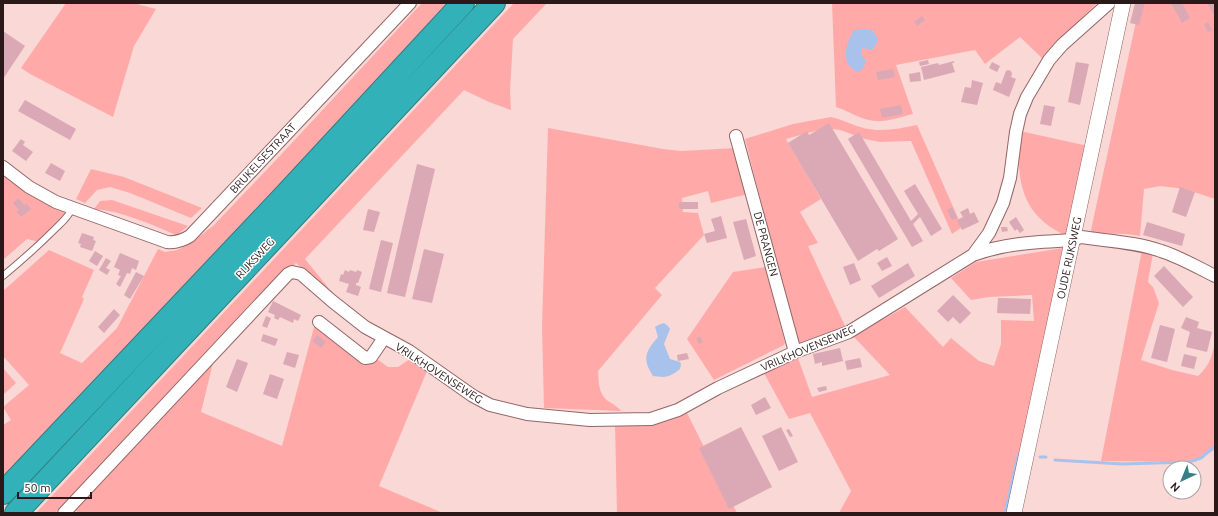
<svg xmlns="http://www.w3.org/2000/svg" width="1218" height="516" font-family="Ubuntu,sans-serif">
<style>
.green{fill:#ffaaa9}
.water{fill:#a9c2ec}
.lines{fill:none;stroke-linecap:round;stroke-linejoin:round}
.stream{stroke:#a9c2ec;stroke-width:3}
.building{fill:#dba8b6}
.service-casing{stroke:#956565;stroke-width:8}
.minor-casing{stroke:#956565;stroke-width:14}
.tertiary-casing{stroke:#956565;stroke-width:16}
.motorway-casing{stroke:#307c80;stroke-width:24}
.service{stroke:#fff;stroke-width:6}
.minor{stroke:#fff;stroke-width:12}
.tertiary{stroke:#fff;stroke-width:15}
.motorway{stroke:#32b2b8;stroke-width:22}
.labels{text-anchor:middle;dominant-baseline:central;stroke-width:3;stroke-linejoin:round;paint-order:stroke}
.street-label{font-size:11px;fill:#2b1818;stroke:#fff}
</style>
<rect width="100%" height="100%" fill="#f9d8d6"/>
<path class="green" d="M66,3H133L156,9L134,46L113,117L30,74L21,68Z
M422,3H450L3,482V425L11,420L3,407L29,385L3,356V291L49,250L94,270L82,297L84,299L60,353L82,363L117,328L158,249L165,252L177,250L188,245L213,226L277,159Z
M514,3H547L513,39L510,91L511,110L489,102L464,90L305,259L340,302L296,263L55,513H36Z
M832,3H1097L1069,31L1045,61L1020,37L985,64L975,50L896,65L913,114C901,117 887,122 875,121C861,120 849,111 836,107Z
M1140,3H1215V199L1185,189L1160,186L1144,189L1140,236L1127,234L1091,233V230Z
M831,117C841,119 850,124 860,127C879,133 898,129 917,125L962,227L952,234L911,141L880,142L865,139L840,130L826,128L786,139L821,199L800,212L818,243L808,246L846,328L798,347L745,139L793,124Z
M548,128L663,149L681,151L736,148L748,194L711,203L708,191L682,198L683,212L698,213L704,235L655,288L662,295L598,371C599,383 598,393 608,401C614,405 617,406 621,411L544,408L542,327Z
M1020,131L1088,146L1069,237C1019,216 1016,178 1020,131Z
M91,169L124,177L202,208L191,218L130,193L110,187L97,190L85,203L76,199Z
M3,173L48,203L66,213L39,242L27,239L3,260Z
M112,200L188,226L177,235H176C150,224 122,211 94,209L100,201Z
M1063,248L1066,251L1011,513H839L851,491L810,413L789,419L764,373L798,358L812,397L890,375L853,336L905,307L943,347L951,338L979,361L994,366L1001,344V320L1034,321L1032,295L989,297L971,300L951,278L976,262Z
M1142,250L1153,253L1148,282L1153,287L1159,303L1141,360L1172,370L1198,376C1209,366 1212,357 1215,342V452L1214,450L1195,462L1101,461Z
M766,267L785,343L784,345L714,380L687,339L733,272Z
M317,316L388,367H398L410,359L427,371L379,486L443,513H78L74,508L213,363L201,412L282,446Z
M3,368L16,383L3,395Z
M685,409L737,513H617L615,424L648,425Z"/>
<path class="water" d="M868,29L873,31L878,39L876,45L872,50L863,48L861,49V55L866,60C865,65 863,70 858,72C839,64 846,44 854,30Z
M664,323L668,326L670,329L664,344L670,359L680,362L681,364L680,369C670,377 666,378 653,376C642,359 645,352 658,337L655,327L658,325Z"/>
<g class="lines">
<path class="stream" d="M1040,457H1046
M1055,460L1122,464L1189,462L1201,458L1215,446
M1005,513L1018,455"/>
</g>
<path class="building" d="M1135,3H1145L1139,25L1130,23Z
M1171,3H1182L1190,18L1182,23Z
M1207,3H1215V17Z
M922,16L925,20L917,26L914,22Z
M1208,22L1212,30L1208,32L1204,24Z
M3,31L25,46L3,79Z
M928,60L929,64L920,66L919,62Z
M954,61V63H952L955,72L924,80L921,67L938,63L939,65Z
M992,62L1000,66L997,72L989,68Z
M1076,62L1089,64L1080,105L1068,102Z
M893,69L895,77L878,80L876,72Z
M1008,70L1011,71L1012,74L1011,77L1016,79L1009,97L993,90L996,82L1001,84L1006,71Z
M920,72L921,81L910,82L909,74Z
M972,80L983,83L977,105L961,102L965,87L971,88Z
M25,100L76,129L70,140L18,111Z
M901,105L903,114L882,118L880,109Z
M1044,105L1055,107L1051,126L1040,124Z
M829,123L898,239L879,251L877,249L858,261L788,143L807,131L809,135Z
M859,132L911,221L918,214L904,191L915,184L942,229L931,236L920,217L913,224L923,241L912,247L848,139Z
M21,139L25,142L23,145L33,152L26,161L12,151Z
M51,163L65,171L60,181L45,173Z
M417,164L435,169L405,297L387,293Z
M1180,187L1195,192L1186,217L1172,212Z
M18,198L24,205L26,203L31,209L21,217L16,211L19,210L13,203Z
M679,202H698V209H679Z
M952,207L957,218L952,220L947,210Z
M968,208L970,214L974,212L979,222L962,230L957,220L963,217L960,212Z
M368,209L380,212L374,232L363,230Z
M721,216L727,238L707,243L704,234L715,231L711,219Z
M1016,217L1024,230L1020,233L1017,229L1015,231L1009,222Z
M746,219L756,256L744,260L733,222Z
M1147,222L1185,234L1182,246L1143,235Z
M1001,227H1007L1008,231L1002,232Z
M82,233L94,237L93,240L96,241L92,251L80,247L81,244L78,243Z
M381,240L393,243L381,292L369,289Z
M424,249L444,254L432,303L412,299Z
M95,251L103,256L97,266L89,261Z
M120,253L139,261L136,270L132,268L130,274L127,273L120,287L116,284L121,276L118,275L120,270L114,267Z
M887,257L892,266L882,271L877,263Z
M106,258L111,261L106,268L110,270L107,275L99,270Z
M854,263L861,280L850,285L843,267Z
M908,263L915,276L879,298L871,286Z
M1164,266L1193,297L1183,307L1154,276Z
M345,270L349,272L350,270L356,272L357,270L362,272L358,283H356V285L361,287L358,296L346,292L349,284L339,281L341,274L343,275Z
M136,272L144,276L130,299L124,295Z
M953,295L971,313L960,324L953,317L948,322L937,311Z
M998,298L1031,299L1030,314L997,313Z
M273,301L301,315L298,321L294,319L293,323L280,317L278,320L274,318L275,315L268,312Z
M114,309L120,315L104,333L98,327Z
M266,316L271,318L267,328L262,326Z
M1186,317L1199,322L1197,328L1212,332L1207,352L1186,347L1190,332L1181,328Z
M1160,325L1175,329L1167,362L1151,358Z
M263,334L278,339L275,346L261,341Z
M317,335L326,342L321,348L312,341Z
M700,336L703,342L699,344L696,339Z
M840,348L843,361L822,366V362L815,364L813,354Z
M287,352L299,355L295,368L283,364Z
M687,353L689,359L678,361L677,355Z
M1184,354L1197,357L1194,369L1181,366Z
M860,358L862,367L847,370L845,361Z
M237,359L248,363L237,392L226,387Z
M270,374L284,379L277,399L263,394Z
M826,386L827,390L819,392L817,388Z
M765,397L771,408L756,415L751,405Z
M741,427L772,487L729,509L699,448Z
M781,427L798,462L779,471L762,436Z
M789,429L793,436L790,437L786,430Z"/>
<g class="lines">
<defs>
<path id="service" d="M3,276C21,261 38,246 54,230C61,223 69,217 72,208"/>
<path id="minor" d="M736,136L795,352
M3,167L29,187L56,202L167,242C176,243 182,241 190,236L410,3
M973,255C1005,243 1039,242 1073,240L1081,237C1107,241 1136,242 1161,251C1180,257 1197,267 1215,276
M319,322L365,358L371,357L384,338
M64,513L288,274L292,272L301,274L332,301L365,327L409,351L473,396L490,405L527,414L590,420L651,419L678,410L718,388L795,352L849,332L973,255L989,233L1003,203L1010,178L1016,132L1020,114L1027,97L1049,60L1062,45L1109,3"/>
<path id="tertiary" d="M1014,513L1123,3"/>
<path id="motorway" d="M3,493L287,193L463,3
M16,513L494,3"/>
</defs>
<use href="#service" class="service-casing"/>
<use href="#minor" class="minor-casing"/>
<use href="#tertiary" class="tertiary-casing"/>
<use href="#motorway" class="motorway-casing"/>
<use href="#service" class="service"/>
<use href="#minor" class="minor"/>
<use href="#tertiary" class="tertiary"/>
<use href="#motorway" class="motorway"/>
</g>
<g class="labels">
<g class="street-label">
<text transform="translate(263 158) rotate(-47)">BRUKELSESTRAAT</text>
<text transform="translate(766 244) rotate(75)">DE PRANGEN</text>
<text transform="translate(255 258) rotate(-47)">RIJKSWEG</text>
<text transform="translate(1069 258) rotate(-78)">OUDE RIJKSWEG</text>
<text transform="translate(808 348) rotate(-23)">VRILKHOVENSEWEG</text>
<text transform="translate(439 373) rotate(33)">VRILKHOVENSEWEG</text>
</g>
</g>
<rect width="1218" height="516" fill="none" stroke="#2b1818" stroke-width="8"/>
<g transform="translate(1182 480) rotate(224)"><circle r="19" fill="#ffffff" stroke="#aaa3a3"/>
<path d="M0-3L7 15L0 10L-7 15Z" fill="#377f84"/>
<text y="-6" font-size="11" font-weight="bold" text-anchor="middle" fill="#2b1818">N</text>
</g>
<path d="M18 492v6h73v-6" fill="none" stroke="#2b1818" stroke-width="2"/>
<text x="24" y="492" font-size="12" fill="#2b1818" stroke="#ffffff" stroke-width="3" paint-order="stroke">50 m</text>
</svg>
